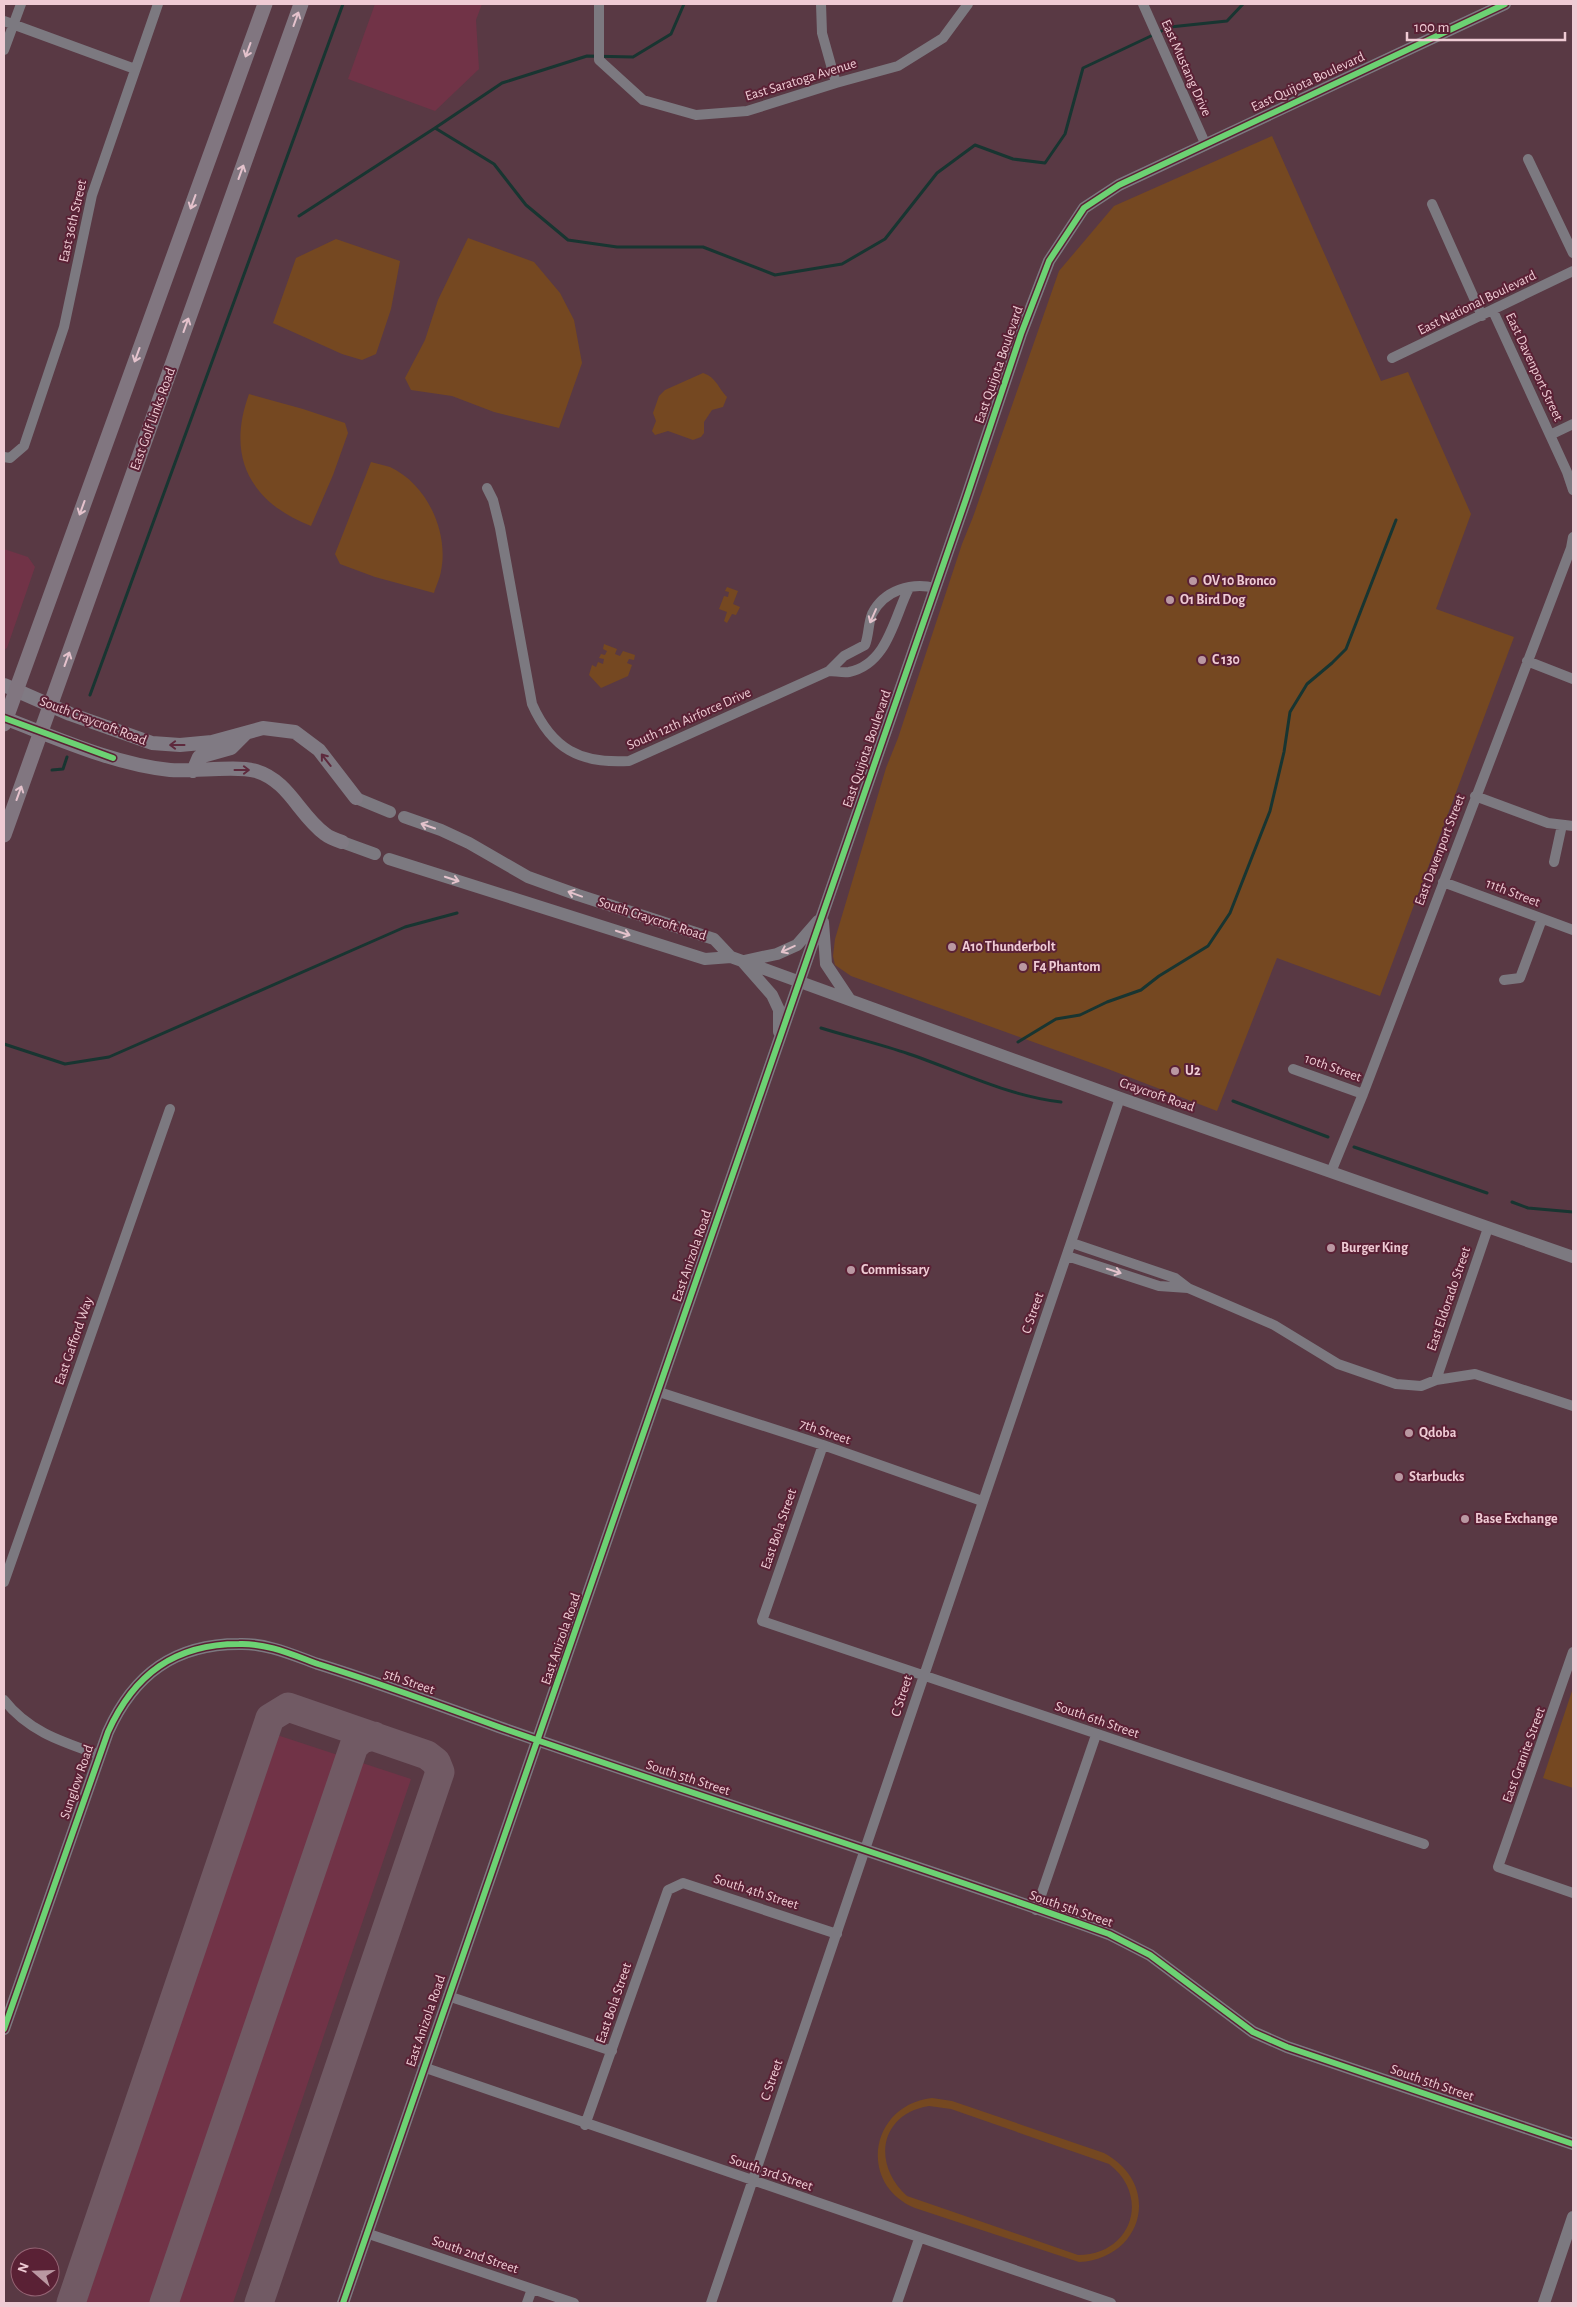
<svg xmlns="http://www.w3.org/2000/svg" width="1577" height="2307" font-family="'Alegreya Sans',sans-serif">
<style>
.built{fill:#713347}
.green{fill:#754821;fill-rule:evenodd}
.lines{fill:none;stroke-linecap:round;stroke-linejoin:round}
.stream{stroke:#183531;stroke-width:3}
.taxiway{stroke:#715a64;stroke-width:29}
.minor{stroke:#7c7980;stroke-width:10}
.tertiary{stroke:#7c7980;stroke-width:12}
.secondary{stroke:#807a83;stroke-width:14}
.primary{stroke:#817680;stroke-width:15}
.cycleway-casing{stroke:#5a2135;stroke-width:9}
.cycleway{stroke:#6cd273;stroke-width:6}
.oneway{stroke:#e4c2cc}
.oneway2{stroke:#e4c3cc}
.oneway3{stroke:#5e2a3d}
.poi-dot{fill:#ba98a2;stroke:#5a2135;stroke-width:2}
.labels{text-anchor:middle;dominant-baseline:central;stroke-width:4;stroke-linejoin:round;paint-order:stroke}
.street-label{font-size:14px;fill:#efcbd4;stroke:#5a2135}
.poi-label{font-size:14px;font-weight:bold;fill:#efcbd4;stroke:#5a2135;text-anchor:start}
</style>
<rect width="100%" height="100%" fill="#593944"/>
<path class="built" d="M375,4H482L476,20L479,69L435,111L348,79Z
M4,549L28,557L35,567L7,648L4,650Z
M277,1735L411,1779L233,2303H86Z"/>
<path class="green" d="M1272,136L1381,381L1408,372L1471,514L1436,609L1514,637L1380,996L1277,958L1217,1111L1108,1069L851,976L835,965L833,956L835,939L886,768L898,738L962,544L973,517L1059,271L1114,206Z
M468,238L534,262L560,293L574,320L582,363L559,428L494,412L452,396L411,390L405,378L425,340L438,300Z
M336,239L400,261L391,309L376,354L362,360L342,354L273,323L296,258Z
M703,373C717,378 718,388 727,397L723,407L712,410L704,422V433L701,437L693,440L668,431L655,435L652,431L656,421L653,413L659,396L665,390Z
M249,394L303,409L345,423L348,433L333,475L311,526C250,502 226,457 249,394Z
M371,462C377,464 384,465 390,467C427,484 449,532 441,571C440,578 436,586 434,593L375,577L340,564L335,554Z
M727,587L738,591L733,604L740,607L736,615L732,614L727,623L724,621L727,612L719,609L724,596L728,597L729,592L725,591Z
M604,644L617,649L615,654L620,656L623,651L635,655L634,660L629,659L627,663L632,665L628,676L601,688L589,675L592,665L596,667L598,662L603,664L604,659L599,658L601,654L605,655L607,651L603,649Z
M1573,1688V1788L1543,1778Z
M932,2098L952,2101L1104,2153C1162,2184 1144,2258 1079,2262L915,2208C857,2184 870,2105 932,2098ZM929,2106L951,2109L1109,2164C1151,2196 1132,2255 1078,2255L907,2196C872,2165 879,2114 929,2106Z"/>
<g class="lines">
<path class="stream" d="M435,128L502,83L587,56L633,57L671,34L684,4
M299,216L435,128L494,164L526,205L568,240L617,247H703L775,275L842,264L885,239L937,173L975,145L1013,159L1045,163L1065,134L1083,68L1170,27L1227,21L1243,4
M90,695L343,4
M52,770L63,769L67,757
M821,1028C850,1037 880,1044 909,1054C959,1071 1008,1096 1061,1102
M1018,1042L1056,1019L1080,1015L1107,1002L1141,990L1159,976L1208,946L1230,913L1270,811L1284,752L1290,712L1307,684L1332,663L1346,649L1396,520
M4,1044L65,1064L109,1057L405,927L457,913
M1233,1101L1328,1137
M1354,1147L1487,1193
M1512,1202L1528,1208L1573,1212"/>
<path class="taxiway" d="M71,2303L270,1718L288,1707L427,1755L436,1762L440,1772L259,2303
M164,2303L354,1746L362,1739L374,1736"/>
<path class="minor" d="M599,4V60L643,100L696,115L747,111L836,83L898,66L943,38L968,4
M821,4L822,33L836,83
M1143,4L1205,143
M4,21L135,69
M4,50L21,4
M1528,159L1573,253
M1432,204L1482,316
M1493,311L1567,472L1573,490
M1392,358L1573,271
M1550,435L1573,424
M4,457L10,458L24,446L64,327L92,195L158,4
M487,488L493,500L500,528L532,704C552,749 580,764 629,761L829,671
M909,588C894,617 888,664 849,672C843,673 835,671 829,671L844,656L865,645C869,635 868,624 872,614C884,590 912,582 935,588
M1527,661L1573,679
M1475,796L1548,823L1573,826
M1554,862L1562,825
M1443,882L1573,930
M1504,980L1520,978L1542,919
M1293,1069L1363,1094
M1331,1172L1363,1094L1571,548L1573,537
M1072,1243L1175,1278L1188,1288L1274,1325L1338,1364L1396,1384L1421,1386L1436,1380L1475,1374L1573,1406
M1067,1256L1159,1286L1188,1288
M1436,1380L1488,1228
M659,1392L823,1445L982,1501
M823,1445L762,1621L1424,1844
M4,1582L170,1109
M1573,1652L1498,1867L1573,1893
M4,1700C29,1732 63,1742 100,1755
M1036,1910L1096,1735
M448,1996L612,2051
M423,2067L1111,2303
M585,2125L668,1890L683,1883L837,1934
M366,2233L574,2303
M527,2303L532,2289
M711,2303L1120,1098
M897,2303L919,2239"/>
<path class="tertiary" d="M356,798L390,812
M404,817L441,830L469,843L528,877L578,895L714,939L731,957
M342,842L375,854
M389,859L705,959L731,957L1120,1098L1573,1257
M823,922L826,964L850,1000
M744,961L777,954L797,945L818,921
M743,962L772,995L779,1010V1032
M4,2029L108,1732C134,1674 175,1644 239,1644C267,1643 293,1655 318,1664C379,1683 439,1705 499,1727C702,1798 907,1861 1109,1934L1150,1955L1253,2032L1287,2047L1573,2144
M343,2303L966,499L1021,334L1049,261L1084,208L1119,185L1505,4
M1544,2303L1573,2217"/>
<path class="secondary" d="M4,685L70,714L152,743L180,745L212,742L263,728L295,732L319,750L356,798
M4,718C57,738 113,764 170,770C194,772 236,765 256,771C289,781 299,815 325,834C330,838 336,840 342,842
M193,771L199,757L231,748L246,733"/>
<path class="primary" d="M4,724L265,4
M4,835L301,4"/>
<defs>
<path id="cycleway" d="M4,718L113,758
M4,2029L108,1732C134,1674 175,1644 239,1644C267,1643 293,1655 318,1664C379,1683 439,1705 499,1727C702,1798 907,1861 1109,1934L1150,1955L1253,2032L1287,2047L1573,2144
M343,2303L966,499L1021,334L1049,261L1084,208L1119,185L1505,4"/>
</defs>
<use href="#cycleway" class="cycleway-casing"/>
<use href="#cycleway" class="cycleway"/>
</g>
<defs><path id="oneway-shaft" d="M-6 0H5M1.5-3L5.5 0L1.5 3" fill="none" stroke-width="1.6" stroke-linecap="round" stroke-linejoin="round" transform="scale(1.25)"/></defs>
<g class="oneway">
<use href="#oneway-shaft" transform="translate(296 19) rotate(-70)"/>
<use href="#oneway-shaft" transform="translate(248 50) rotate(110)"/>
<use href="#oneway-shaft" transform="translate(241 172) rotate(-70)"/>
<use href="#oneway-shaft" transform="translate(193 202) rotate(110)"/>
<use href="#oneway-shaft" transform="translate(186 325) rotate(-70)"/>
<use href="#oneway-shaft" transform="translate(137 355) rotate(110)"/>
<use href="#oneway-shaft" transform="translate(82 508) rotate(110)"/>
<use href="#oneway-shaft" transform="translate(67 659) rotate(-70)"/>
<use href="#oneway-shaft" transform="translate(19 793) rotate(-70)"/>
</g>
<g class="oneway2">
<use href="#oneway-shaft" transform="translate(873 616) rotate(114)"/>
<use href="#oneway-shaft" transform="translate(428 826) rotate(-161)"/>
<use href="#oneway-shaft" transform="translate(452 879) rotate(18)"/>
<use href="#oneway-shaft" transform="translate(575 894) rotate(-160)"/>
<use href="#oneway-shaft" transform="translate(623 933) rotate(18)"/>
<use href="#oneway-shaft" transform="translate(788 949) rotate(155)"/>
<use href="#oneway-shaft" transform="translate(1114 1271) rotate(18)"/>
</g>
<g class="oneway3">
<use href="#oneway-shaft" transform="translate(177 745) rotate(-180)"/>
<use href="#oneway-shaft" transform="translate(326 760) rotate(-128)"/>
<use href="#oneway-shaft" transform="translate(242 770)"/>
</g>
<g class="poi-dot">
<circle cx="1193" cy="581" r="5"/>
<circle cx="1170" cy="600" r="5"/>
<circle cx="1202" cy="660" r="5"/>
<circle cx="952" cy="947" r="5"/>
<circle cx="1023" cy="967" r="5"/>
<circle cx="1175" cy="1071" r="5"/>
<circle cx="1331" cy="1248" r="5"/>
<circle cx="851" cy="1270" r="5"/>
<circle cx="1409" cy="1433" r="5"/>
<circle cx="1399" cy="1477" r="5"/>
<circle cx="1465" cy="1519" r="5"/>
</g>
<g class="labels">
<g class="street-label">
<text transform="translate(1186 68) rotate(66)">East Mustang Drive</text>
<text transform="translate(801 80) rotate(-17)">East Saratoga Avenue</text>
<text transform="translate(1308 82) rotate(-25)">East Quijota Boulevard</text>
<text transform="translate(73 221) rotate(-77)">East 36th Street</text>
<text transform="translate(1477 303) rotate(-26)">East National Boulevard</text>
<text transform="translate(999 365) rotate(-71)">East Quijota Boulevard</text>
<text transform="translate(1534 367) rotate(65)">East Davenport Street</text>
<text transform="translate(153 419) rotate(-70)">East Golf Links Road</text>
<text transform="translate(689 719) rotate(-24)">South 12th Airforce Drive</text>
<text transform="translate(93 721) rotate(21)">South Craycroft Road</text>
<text transform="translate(867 749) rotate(-71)">East Quijota Boulevard</text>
<text transform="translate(1440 850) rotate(-69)">East Davenport Street</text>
<text transform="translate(1513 893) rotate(21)">11th Street</text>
<text transform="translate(652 919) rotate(18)">South Craycroft Road</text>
<text transform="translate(1333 1068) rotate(20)">10th Street</text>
<text transform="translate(1157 1095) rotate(19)">Craycroft Road</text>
<text transform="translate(692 1256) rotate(-71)">East Anizola Road</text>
<text transform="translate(1449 1299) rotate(-71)">East Eldorado Street</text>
<text transform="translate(1033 1313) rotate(-71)">C Street</text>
<text transform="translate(74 1341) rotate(-71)">East Gafford Way</text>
<text transform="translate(825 1432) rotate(19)">7th Street</text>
<text transform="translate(779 1529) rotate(-71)">East Bola Street</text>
<text transform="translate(561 1639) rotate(-71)">East Anizola Road</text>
<text transform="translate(409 1682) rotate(19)">5th Street</text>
<text transform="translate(902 1696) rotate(-72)">C Street</text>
<text transform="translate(1097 1720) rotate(19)">South 6th Street</text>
<text transform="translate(1524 1755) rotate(-70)">East Granite Street</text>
<text transform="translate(688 1778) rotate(18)">South 5th Street</text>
<text transform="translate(77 1782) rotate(-71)">Sunglow Road</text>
<text transform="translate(756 1892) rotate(18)">South 4th Street</text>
<text transform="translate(1071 1909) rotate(19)">South 5th Street</text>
<text transform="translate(614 2003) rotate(-71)">East Bola Street</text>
<text transform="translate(426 2021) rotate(-71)">East Anizola Road</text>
<text transform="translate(772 2080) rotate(-71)">C Street</text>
<text transform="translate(1432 2083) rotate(19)">South 5th Street</text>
<text transform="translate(771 2173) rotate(19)">South 3rd Street</text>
<text transform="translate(475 2255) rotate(19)">South 2nd Street</text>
</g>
<g class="poi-label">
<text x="1203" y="581">OV 10 Bronco</text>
<text x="1180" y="600">O1 Bird Dog</text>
<text x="1212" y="660">C 130</text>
<text x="962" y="947">A10 Thunderbolt</text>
<text x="1033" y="967">F4 Phantom</text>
<text x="1185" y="1071">U2</text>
<text x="1341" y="1248">Burger King</text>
<text x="861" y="1270">Commissary</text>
<text x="1419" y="1433">Qdoba</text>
<text x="1409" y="1477">Starbucks</text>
<text x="1475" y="1519">Base Exchange</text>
</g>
</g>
<rect width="1577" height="2307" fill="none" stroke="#efcbd4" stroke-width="10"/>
<g transform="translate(35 2272) rotate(290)"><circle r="24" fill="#5a2135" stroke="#966575"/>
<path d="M0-4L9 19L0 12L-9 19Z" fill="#ba98a2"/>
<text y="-8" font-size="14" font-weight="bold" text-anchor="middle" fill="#efcbd4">N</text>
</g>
<path d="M1407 32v8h158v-8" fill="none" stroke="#efcbd4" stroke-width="2.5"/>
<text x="1414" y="32" font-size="15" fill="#efcbd4" stroke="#5a2135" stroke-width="4" paint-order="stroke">100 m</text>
</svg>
